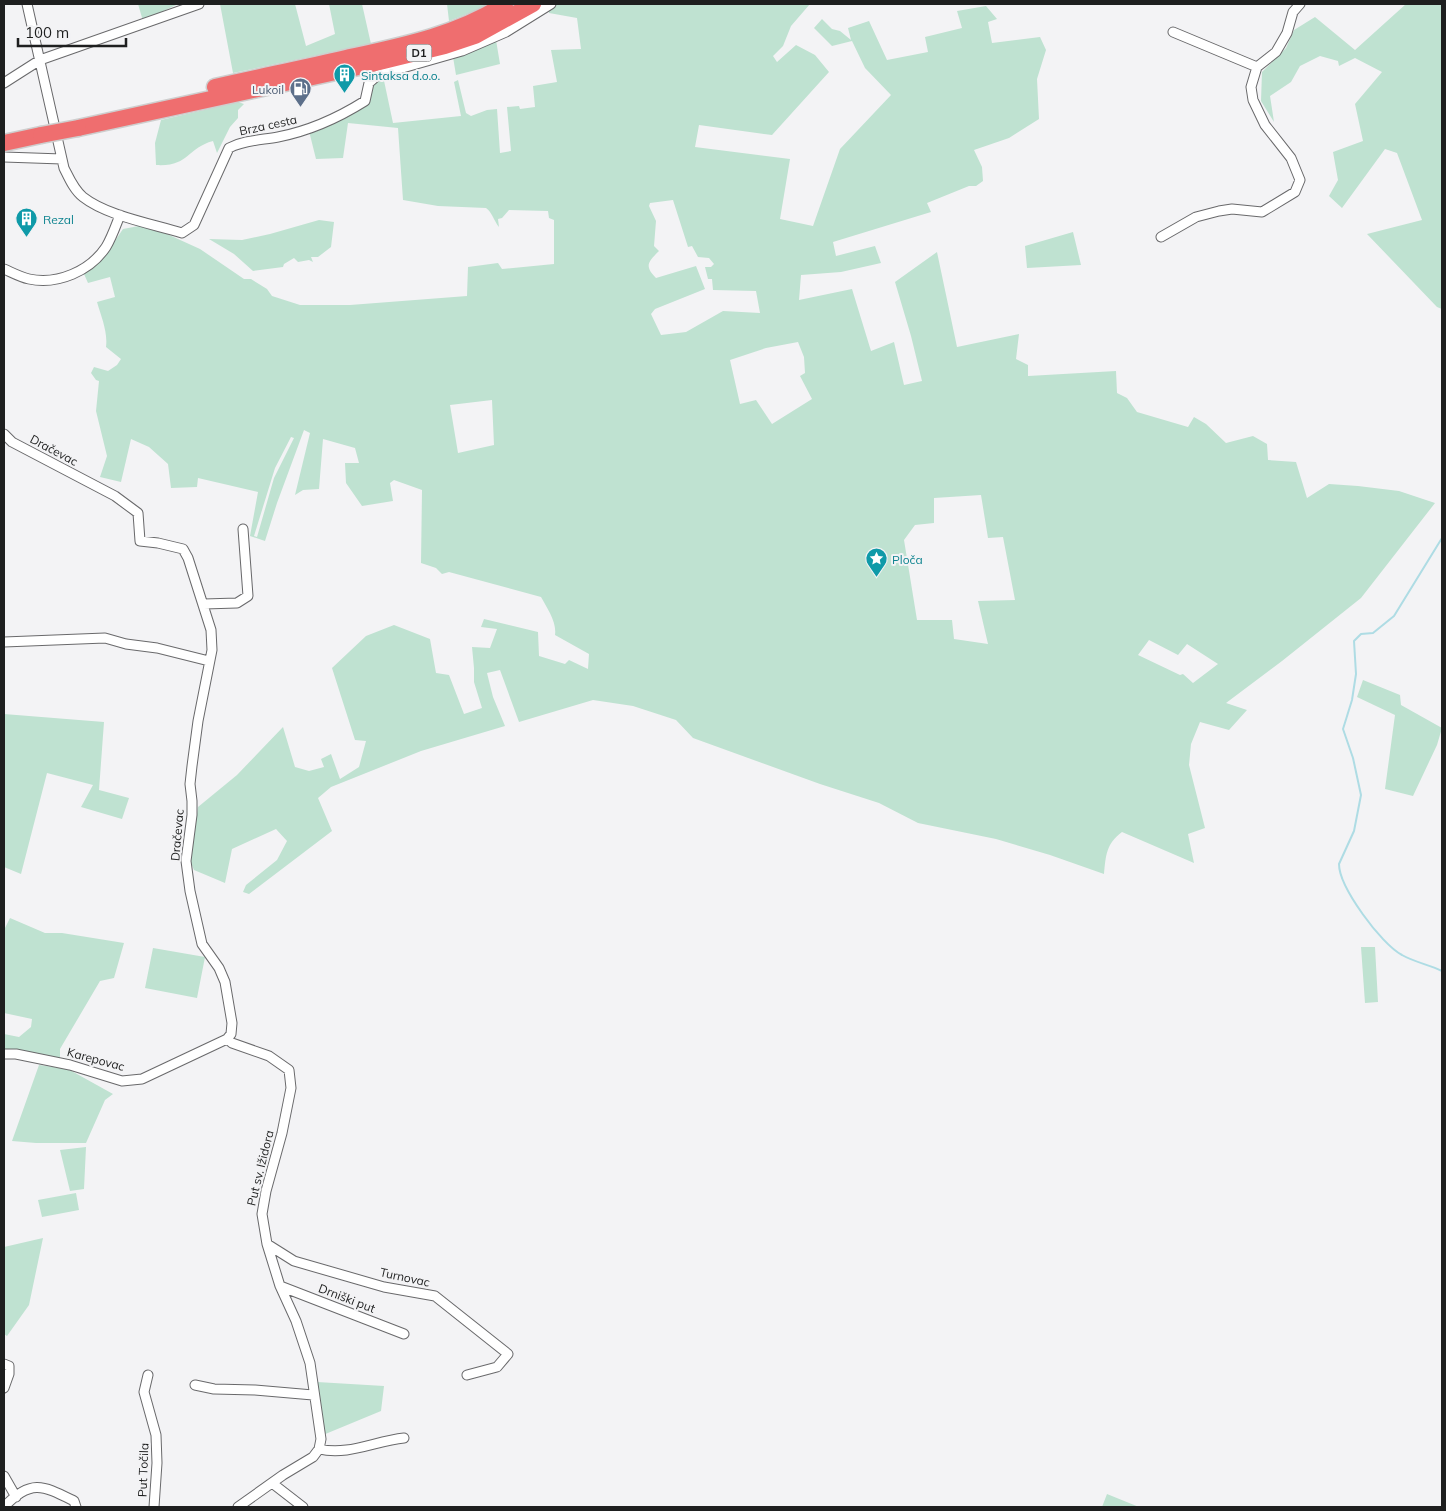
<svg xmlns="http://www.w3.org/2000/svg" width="1446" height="1511" font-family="Mulish,sans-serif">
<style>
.green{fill:#bfe2d1;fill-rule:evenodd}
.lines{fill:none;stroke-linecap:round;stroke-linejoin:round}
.stream{stroke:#aedce4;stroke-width:2}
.street-casing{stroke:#69696b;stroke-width:11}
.highway-casing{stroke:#cecece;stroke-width:19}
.street{stroke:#fff;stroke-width:9}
.highway{stroke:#ef6e6f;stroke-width:16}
.highway-bridge-casing{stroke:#cecece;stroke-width:19;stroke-linecap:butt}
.highway-bridge{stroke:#ef6e6f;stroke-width:16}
.labels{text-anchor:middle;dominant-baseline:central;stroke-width:4;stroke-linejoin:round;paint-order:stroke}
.shield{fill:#f3f3f5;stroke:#5e5f5f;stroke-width:1}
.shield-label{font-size:11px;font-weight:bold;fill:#1e1f1f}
.culture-label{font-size:12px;fill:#0d838f;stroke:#f3f3f5;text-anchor:start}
.service-label{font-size:12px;fill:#4e5e75;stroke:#f3f3f5;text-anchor:end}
.street-label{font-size:12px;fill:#1e1f1f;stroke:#f3f3f5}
</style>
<rect width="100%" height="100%" fill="#f3f3f5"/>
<path class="green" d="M138,4H178L143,21Z
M220,4H295L306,46L335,34L329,4H362L371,44L233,73Z
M447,4H488L475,11L449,21Z
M557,4H810L791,26L783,46L773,56L777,62L796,45L815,55L829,72L772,135L699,125L695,147L790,159L780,219L813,226L840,149L891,95L865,68L852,41L832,46L814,28L822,19L832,29L840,31L851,40L848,28L869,21L887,60L928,52L925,37L962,28L957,11L986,6L997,19L988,22L992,43L1040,37L1046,50L1037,79L1039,119L1009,138L974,150L982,167L983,181L976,186H969L927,203L931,212L833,242L836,256L875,246L881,263L841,272L801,275L799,300L852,289L871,351L894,342L904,385L922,381L911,336L895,282L937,252L957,347L1019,334L1016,359L1028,365V376L1116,371L1117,393L1127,398L1137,412L1188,427L1194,417L1206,424L1226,443L1253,436L1267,444L1268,460L1296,462L1307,498L1329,484L1358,486L1399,491L1435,503L1361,598L1282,661L1226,703L1247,710L1229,730L1200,722L1191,744L1189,765L1205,828L1188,834L1194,863L1122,832C1106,844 1106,855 1104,874L1050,855L996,839L918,823L879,803L820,784L693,738L676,720L633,706L593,700L519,722L500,670L487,673L493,697L505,726L421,751L331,787L318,798L332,831L249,894L243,892L246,885L277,860L287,841L276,829L232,849L225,883L194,870L190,861L198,807L237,775L283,727L295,767L309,771L324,767L321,759L331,754L340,779L359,767L366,741L355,740L332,668L366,636L394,625L430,639L436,673L449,675L464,714L482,708L474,682V668L472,647L490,648L497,629L481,627L484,619L538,632L539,656L565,664L569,660L588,669L589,654L555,635C557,622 547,608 541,597L449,572L442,574L436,568L421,563L422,490L394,480L390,483L393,501L362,506L346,483L345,463H359L355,448L323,439L319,489L303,490L295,495L310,433L304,430L277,503L265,541L250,536L258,492L198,478L197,487L171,488L168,464L149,447L131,439L121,482L100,477L107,456L96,411L99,381L96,380L91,373L94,367L108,371L117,365L121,359L106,347C108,332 101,316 97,302L115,297L110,277L88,283L84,274L95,266L104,257L123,229L139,226L167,234L200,249L244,279H251L267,289L272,296L300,305H350L467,296L468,267L498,263L502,269L554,264V220L549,218L548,211L509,210L502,218L498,219L499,227C494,221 492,212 486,208L438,206L403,200L398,128L348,123L343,158L316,159L309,131L355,112L373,83L383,76L393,123L461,116L454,82L458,80L466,113L471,116L487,110L497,109L500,153L511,151L507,107L519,106L520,109L535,107L533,86L557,82L551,50L581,49L577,18L549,13V10ZM673,200L688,247L692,246L698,257L709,258L714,264L711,267H705L708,279H712L713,290L756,291L760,313L723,311L686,332L661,335L651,314L655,309L705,289L696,266L656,278C644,266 648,262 659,251L654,246L656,221L649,206L650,203ZM798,342L804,357L805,373L800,376L812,399L772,424L756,400L740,404L730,360L766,348ZM492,400L494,445L458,453L450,405ZM291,437L294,438L274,478L257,537L254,536L275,468ZM981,495L988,538L1003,537L1015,600L978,601L988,644L954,639L952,620H917L904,540L915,525L934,523V498ZM1149,640L1178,655L1187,644L1218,664L1193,683L1183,674L1180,675L1138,655Z
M1406,4H1442V309L1437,307L1367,234L1422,220L1397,153L1385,149L1342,208L1329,196L1338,180L1333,152L1363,141L1355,104L1382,72L1355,58L1339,66L1338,61L1320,56L1300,66L1291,82L1270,96L1274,122L1261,101L1262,72L1286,48L1294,30L1315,17L1355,50Z
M496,40L500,64L456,75L453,57Z
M238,102L244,104L238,110V118L230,127L217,153L213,141C187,148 189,167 156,165L155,143L161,120Z
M319,220L334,222L331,247L318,257H311L313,262L309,260L298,262L294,258L284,264L283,267L253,271L234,254L209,239L242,240L270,234Z
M1073,232L1081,265L1027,268L1025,246Z
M1363,680L1400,695L1401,705L1442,728L1437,745L1413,796L1385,789L1395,715L1357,697Z
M4,714L104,722L99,790L129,798L122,819L81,807L93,785L47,773L21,874L4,867Z
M10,918L45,933H62L124,943L114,978L100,981L60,1049V1058L4,1051V1034L19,1037L31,1027L32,1019L4,1013V930Z
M1361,947H1375L1378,1002L1365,1003Z
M153,948L205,957L197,998L145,988Z
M39,1065L68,1069L113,1094L105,1100L86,1143H36L12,1141Z
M86,1147L84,1189L70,1191L60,1150Z
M76,1193L79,1210L42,1217L38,1200Z
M43,1238L29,1305L7,1336L4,1334V1247Z
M317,1382L384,1386L381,1411L323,1435Z
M1107,1494L1139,1507H1102Z"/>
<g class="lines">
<path class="stream" d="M1442,538L1394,616L1373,633L1361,634L1354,641L1356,674L1352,700L1343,729L1353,758L1361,795L1354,831L1339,864C1339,887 1381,944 1402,955C1414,962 1430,965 1442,971"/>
<defs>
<path id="street" d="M27,4L64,168C69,178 74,190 83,197C107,216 153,224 182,233L194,225L229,148C244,140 262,140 278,137C309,131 338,118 365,101L369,83L378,75L462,51L506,32L551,4
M1173,32L1257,67
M4,83L40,60L199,4
M4,157L62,159
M1161,237L1196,217L1219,211L1232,209L1262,212L1295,192L1300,180L1291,158L1265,125L1253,100L1251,87L1257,67L1276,52L1287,33L1293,12L1300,4
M4,269C11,272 20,277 29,279C58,285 90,271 106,247C112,237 116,225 120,215
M4,434L12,442L115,496L138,513L140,541L158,543L183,549L188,558L211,630L212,650L198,721L192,766L190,784L192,801V815L186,861L190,891L202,944L219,968L225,982L232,1023L231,1034L227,1039L142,1079L122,1081L70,1065L16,1054H4
M204,604L237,603L248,596L243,529
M4,642L105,638L126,644L157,648L209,661
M227,1039L232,1043L269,1056L289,1070L291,1088L282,1133L266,1191L262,1214L267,1244L280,1286L296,1321L310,1363L321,1439L319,1449L313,1457L283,1475L238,1507
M267,1244L294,1261L384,1287L435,1296L508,1354L497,1367L467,1375
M280,1286L404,1334
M4,1364L9,1366V1374L4,1388
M148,1375L144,1392L156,1435L157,1463L154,1507
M195,1385L214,1389L255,1390L313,1395
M319,1449C348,1456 375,1441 404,1438
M4,1476L16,1497
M272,1483L303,1507
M4,1507C31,1478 44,1486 74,1501L76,1507"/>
<path id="highway" d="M215,87C259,77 303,68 346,58C401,46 457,35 505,4
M78,128L363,66L445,46L475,36L533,4
M4,143L41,135"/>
</defs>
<use href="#street" class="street-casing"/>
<use href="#highway" class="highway-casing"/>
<use href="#street" class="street"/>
<use href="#highway" class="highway"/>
<defs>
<path id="highway-bridge" d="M41,135L78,128"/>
</defs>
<use href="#highway-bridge" class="highway-bridge-casing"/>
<use href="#highway-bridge" class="highway-bridge"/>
</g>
<defs>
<symbol id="building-pin" viewBox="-11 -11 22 30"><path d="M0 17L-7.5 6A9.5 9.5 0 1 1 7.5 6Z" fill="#0f9aa8" stroke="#f3f3f5"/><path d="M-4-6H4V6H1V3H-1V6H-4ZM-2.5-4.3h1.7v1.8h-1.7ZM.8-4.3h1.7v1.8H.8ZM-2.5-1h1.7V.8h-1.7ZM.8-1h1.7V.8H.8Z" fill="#fff"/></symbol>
<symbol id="fuel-pin" viewBox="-11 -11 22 30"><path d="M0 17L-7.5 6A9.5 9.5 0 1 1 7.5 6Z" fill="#5c6f8a" stroke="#f3f3f5"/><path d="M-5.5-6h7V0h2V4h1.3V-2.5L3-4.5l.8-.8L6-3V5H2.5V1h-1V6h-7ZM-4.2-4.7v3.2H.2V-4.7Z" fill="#fff"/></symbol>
<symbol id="sight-pin" viewBox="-11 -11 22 30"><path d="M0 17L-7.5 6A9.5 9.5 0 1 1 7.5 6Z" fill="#0f9aa8" stroke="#f3f3f5"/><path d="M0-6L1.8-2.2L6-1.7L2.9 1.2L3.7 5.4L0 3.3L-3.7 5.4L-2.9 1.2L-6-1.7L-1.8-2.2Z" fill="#fff"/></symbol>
</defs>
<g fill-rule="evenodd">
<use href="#building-pin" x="332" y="62" width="25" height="34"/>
<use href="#fuel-pin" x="288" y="76" width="25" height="34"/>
<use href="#building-pin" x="14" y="206" width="25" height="34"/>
<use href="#sight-pin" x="864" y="546" width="25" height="34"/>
</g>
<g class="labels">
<rect class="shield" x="406.5" y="44.5" width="25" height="17" rx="4"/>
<g class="shield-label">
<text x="419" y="53">D1</text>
</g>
<g class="culture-label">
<text x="361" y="75">Sintaksa d.o.o.</text>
<text x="43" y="219">Rezal</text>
<text x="892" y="559">Ploča</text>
</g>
<g class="service-label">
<text x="284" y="89">Lukoil</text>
</g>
<g class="street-label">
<text transform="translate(268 125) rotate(-12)">Brza cesta</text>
<text transform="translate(54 450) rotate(28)">Dračevac</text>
<text transform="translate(177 835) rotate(-85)">Dračevac</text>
<text transform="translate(96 1059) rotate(15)">Karepovac</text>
<text transform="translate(260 1168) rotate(-76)">Put sv. Ižidora</text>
<text transform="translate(405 1277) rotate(12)">Turnovac</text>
<text transform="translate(347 1298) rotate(21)">Drniški put</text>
<text transform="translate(143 1470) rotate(-88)">Put Točila</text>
</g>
</g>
<rect width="1446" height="1511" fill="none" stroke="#1e1f1f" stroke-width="10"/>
<path d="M18 38v8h108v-8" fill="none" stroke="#1e1f1f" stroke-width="2.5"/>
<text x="25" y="38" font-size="15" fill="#1e1f1f" stroke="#f3f3f5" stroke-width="4" paint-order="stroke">100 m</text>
</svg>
